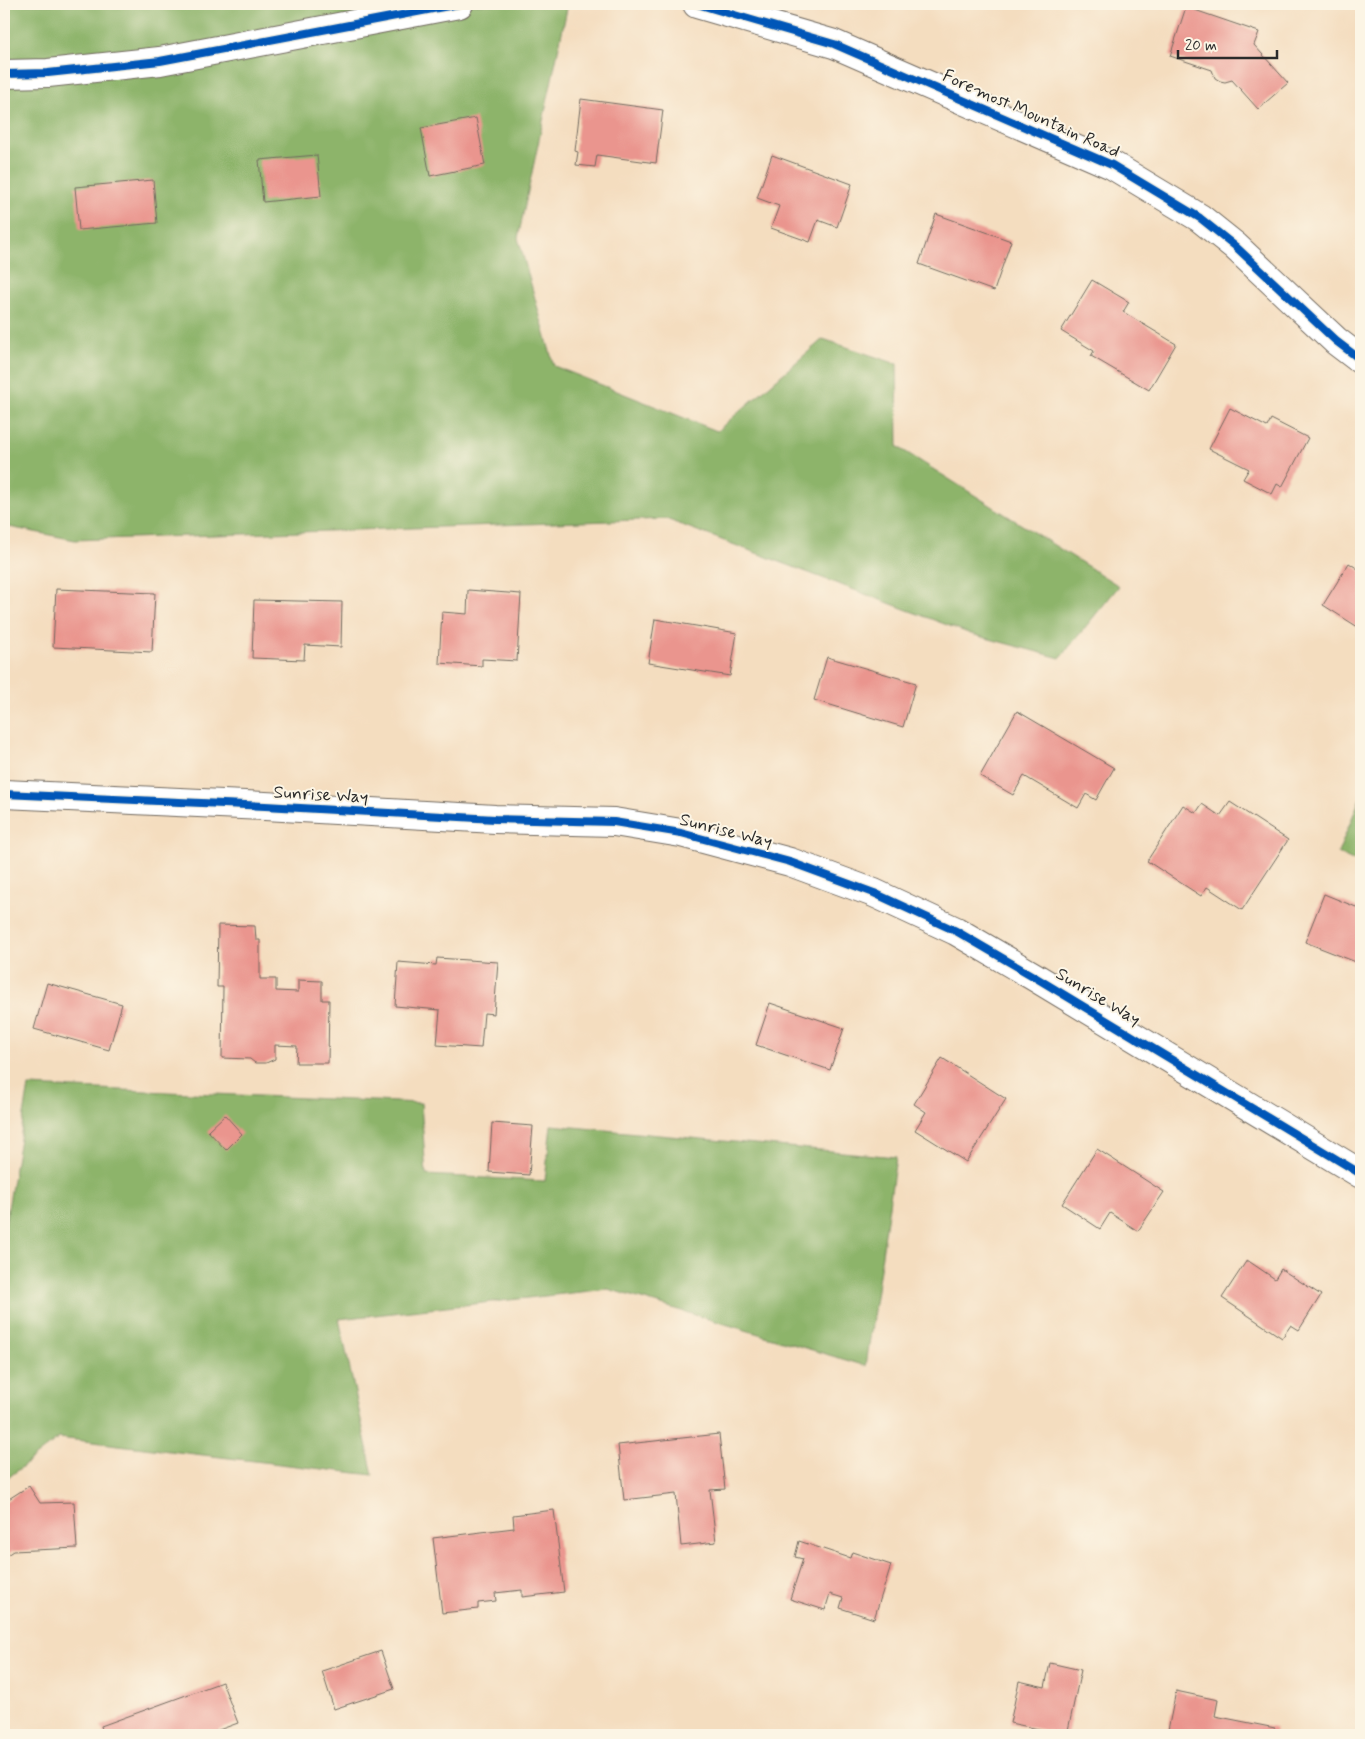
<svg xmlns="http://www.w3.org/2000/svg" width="1365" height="1739" font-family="Mynerve,sans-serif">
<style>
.forest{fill:#8db46a;stroke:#5c704a}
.building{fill:#ea958e}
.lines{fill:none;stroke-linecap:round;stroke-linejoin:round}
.street-casing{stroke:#71695f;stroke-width:30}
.street{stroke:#fff;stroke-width:28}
.cycleway-casing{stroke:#fcf5e5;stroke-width:11}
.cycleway{stroke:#0057b8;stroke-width:8}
.labels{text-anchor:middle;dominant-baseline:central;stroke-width:4;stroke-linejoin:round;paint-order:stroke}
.street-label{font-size:18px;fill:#2b2b2b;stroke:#fcf5e5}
</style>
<rect width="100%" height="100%" fill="#fcf5e5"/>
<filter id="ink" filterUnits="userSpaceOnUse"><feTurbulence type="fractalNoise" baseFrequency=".02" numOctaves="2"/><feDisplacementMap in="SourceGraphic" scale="10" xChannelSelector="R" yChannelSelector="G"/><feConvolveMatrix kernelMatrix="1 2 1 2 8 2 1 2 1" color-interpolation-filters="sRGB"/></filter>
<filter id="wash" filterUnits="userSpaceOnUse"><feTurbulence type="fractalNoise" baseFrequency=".0096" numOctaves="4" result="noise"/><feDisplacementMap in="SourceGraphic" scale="20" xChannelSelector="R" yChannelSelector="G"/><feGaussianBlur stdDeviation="1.12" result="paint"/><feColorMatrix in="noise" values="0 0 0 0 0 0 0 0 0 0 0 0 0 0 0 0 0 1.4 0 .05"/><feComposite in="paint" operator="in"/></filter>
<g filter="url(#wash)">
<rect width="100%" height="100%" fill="#f4ddbf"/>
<path class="forest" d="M4,4H568L518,238L554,366L717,431L823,339L897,364L898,447L1119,586L1060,658L971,634L666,519L75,540L4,526Z
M1361,796V864L1338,853Z
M29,1086L421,1103L426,1175L545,1181L551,1125L896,1157L866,1366L608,1289L339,1319L373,1475L59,1438L4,1481V1232Z"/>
<g id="blocks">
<path class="building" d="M1186,7L1259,32L1254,45L1288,83L1258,109L1232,80L1225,82L1220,81L1215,78L1212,70L1170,56Z
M581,99L663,110L656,163L597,155L595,167L576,165L578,152L575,151Z
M476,118L485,165L430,176L421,128Z
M317,155L321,196L263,202L259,160Z
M772,155L852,184L837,227L818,220L810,242L771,228L779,206L757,198Z
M153,180L157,223L79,230L75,187Z
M936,214L1011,241L994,291L919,264Z
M1092,280L1129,302L1123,312L1176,344L1149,390L1091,356L1094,351L1061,331Z
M1230,408L1267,427L1271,419L1308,438L1282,487L1277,484L1272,494L1243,479L1249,469L1209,449Z
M1349,563L1361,571V629L1323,605Z
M56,589L155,593L152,652L53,647Z
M468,590L521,594L517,661L482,659V666L439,663L442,612L467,614Z
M254,600L342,602L341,647L305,645L304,660L252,658Z
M655,619L737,633L730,676L648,663Z
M827,657L916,683L903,727L814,700Z
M1017,711L1114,768L1096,800L1086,794L1078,808L1024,776L1013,795L980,776Z
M1230,802L1288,840L1242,910L1207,887L1201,896L1147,861L1183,805L1196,813L1202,804L1220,816Z
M1324,894L1361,909V964L1305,942Z
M218,925L255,926L256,940H260V979H276V991L298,992V980L322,981V1000H329L328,1063H296L297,1046L275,1045V1059L266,1063H255L250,1059L222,1058L223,987H217Z
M437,958L498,962L494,1014L484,1013L481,1048L437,1045L440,1010L395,1006L398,962L436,965Z
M47,983L122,1004L109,1050L34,1029Z
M770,1003L844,1028L830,1070L756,1045Z
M942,1058L1006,1099L966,1162L915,1130L926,1112L914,1104Z
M225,1115L242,1134L226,1150L208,1131Z
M492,1123L533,1126L529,1175L489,1172Z
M1097,1149L1164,1192L1138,1231L1110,1213L1100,1229L1062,1204Z
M1247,1260L1275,1279L1281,1269L1321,1295L1299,1330L1291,1325L1282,1338L1222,1298Z
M719,1434L725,1489L710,1490L716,1542L681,1546L676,1494L624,1500L618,1445Z
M29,1486L40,1503L74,1502L77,1548L13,1551L4,1557V1502Z
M554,1510L564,1592L522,1597V1590L495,1593L496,1601L478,1603V1609L442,1613L433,1538L514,1528L513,1515Z
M799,1541L850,1558L852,1552L891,1565L874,1619L840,1608L843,1598L830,1594L825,1610L790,1599L803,1559L795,1557Z
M381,1651L394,1689L334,1709L322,1671Z
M1050,1663L1081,1670L1067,1735L1010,1723L1019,1681L1045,1687Z
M222,1682L238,1723L205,1735H104L101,1726Z
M1176,1691L1218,1700L1215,1716L1275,1728L1274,1735H1167Z"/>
</g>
</g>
<g filter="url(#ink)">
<use href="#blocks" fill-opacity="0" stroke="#71695f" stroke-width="1"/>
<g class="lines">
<defs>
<path id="street" d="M697,4L834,44L1112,165L1200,218L1235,246L1336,341L1361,360
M4,74L48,73L160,61L459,4
M4,794L265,806L495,819L614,822L681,833L790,862L874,893L956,931L1033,976L1361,1174"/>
</defs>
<use href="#street" class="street-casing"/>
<use href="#street" class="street"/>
<defs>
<path id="cycleway" d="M697,4L834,44L1112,165L1200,218L1235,246L1336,341L1361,360
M4,74L48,73L160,61L459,4
M4,794L265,806L495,819L614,822L681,833L790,862L874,893L956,931L1033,976L1361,1174"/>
</defs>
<use href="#cycleway" class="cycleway-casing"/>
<use href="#cycleway" class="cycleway"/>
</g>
</g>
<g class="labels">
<g class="street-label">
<text transform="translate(1031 114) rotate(24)">Foremost Mountain Road</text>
<text transform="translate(321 795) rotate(3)">Sunrise Way</text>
<text transform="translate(726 831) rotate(14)">Sunrise Way</text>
<text transform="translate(1098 997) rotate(31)">Sunrise Way</text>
</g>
</g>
<rect width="1365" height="1739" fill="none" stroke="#fcf5e5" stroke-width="20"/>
<path d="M1178 50v8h99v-8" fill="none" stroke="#2b2b2b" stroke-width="2.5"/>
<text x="1185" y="50" font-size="15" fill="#2b2b2b" stroke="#fcf5e5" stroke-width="4" paint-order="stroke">20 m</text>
</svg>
